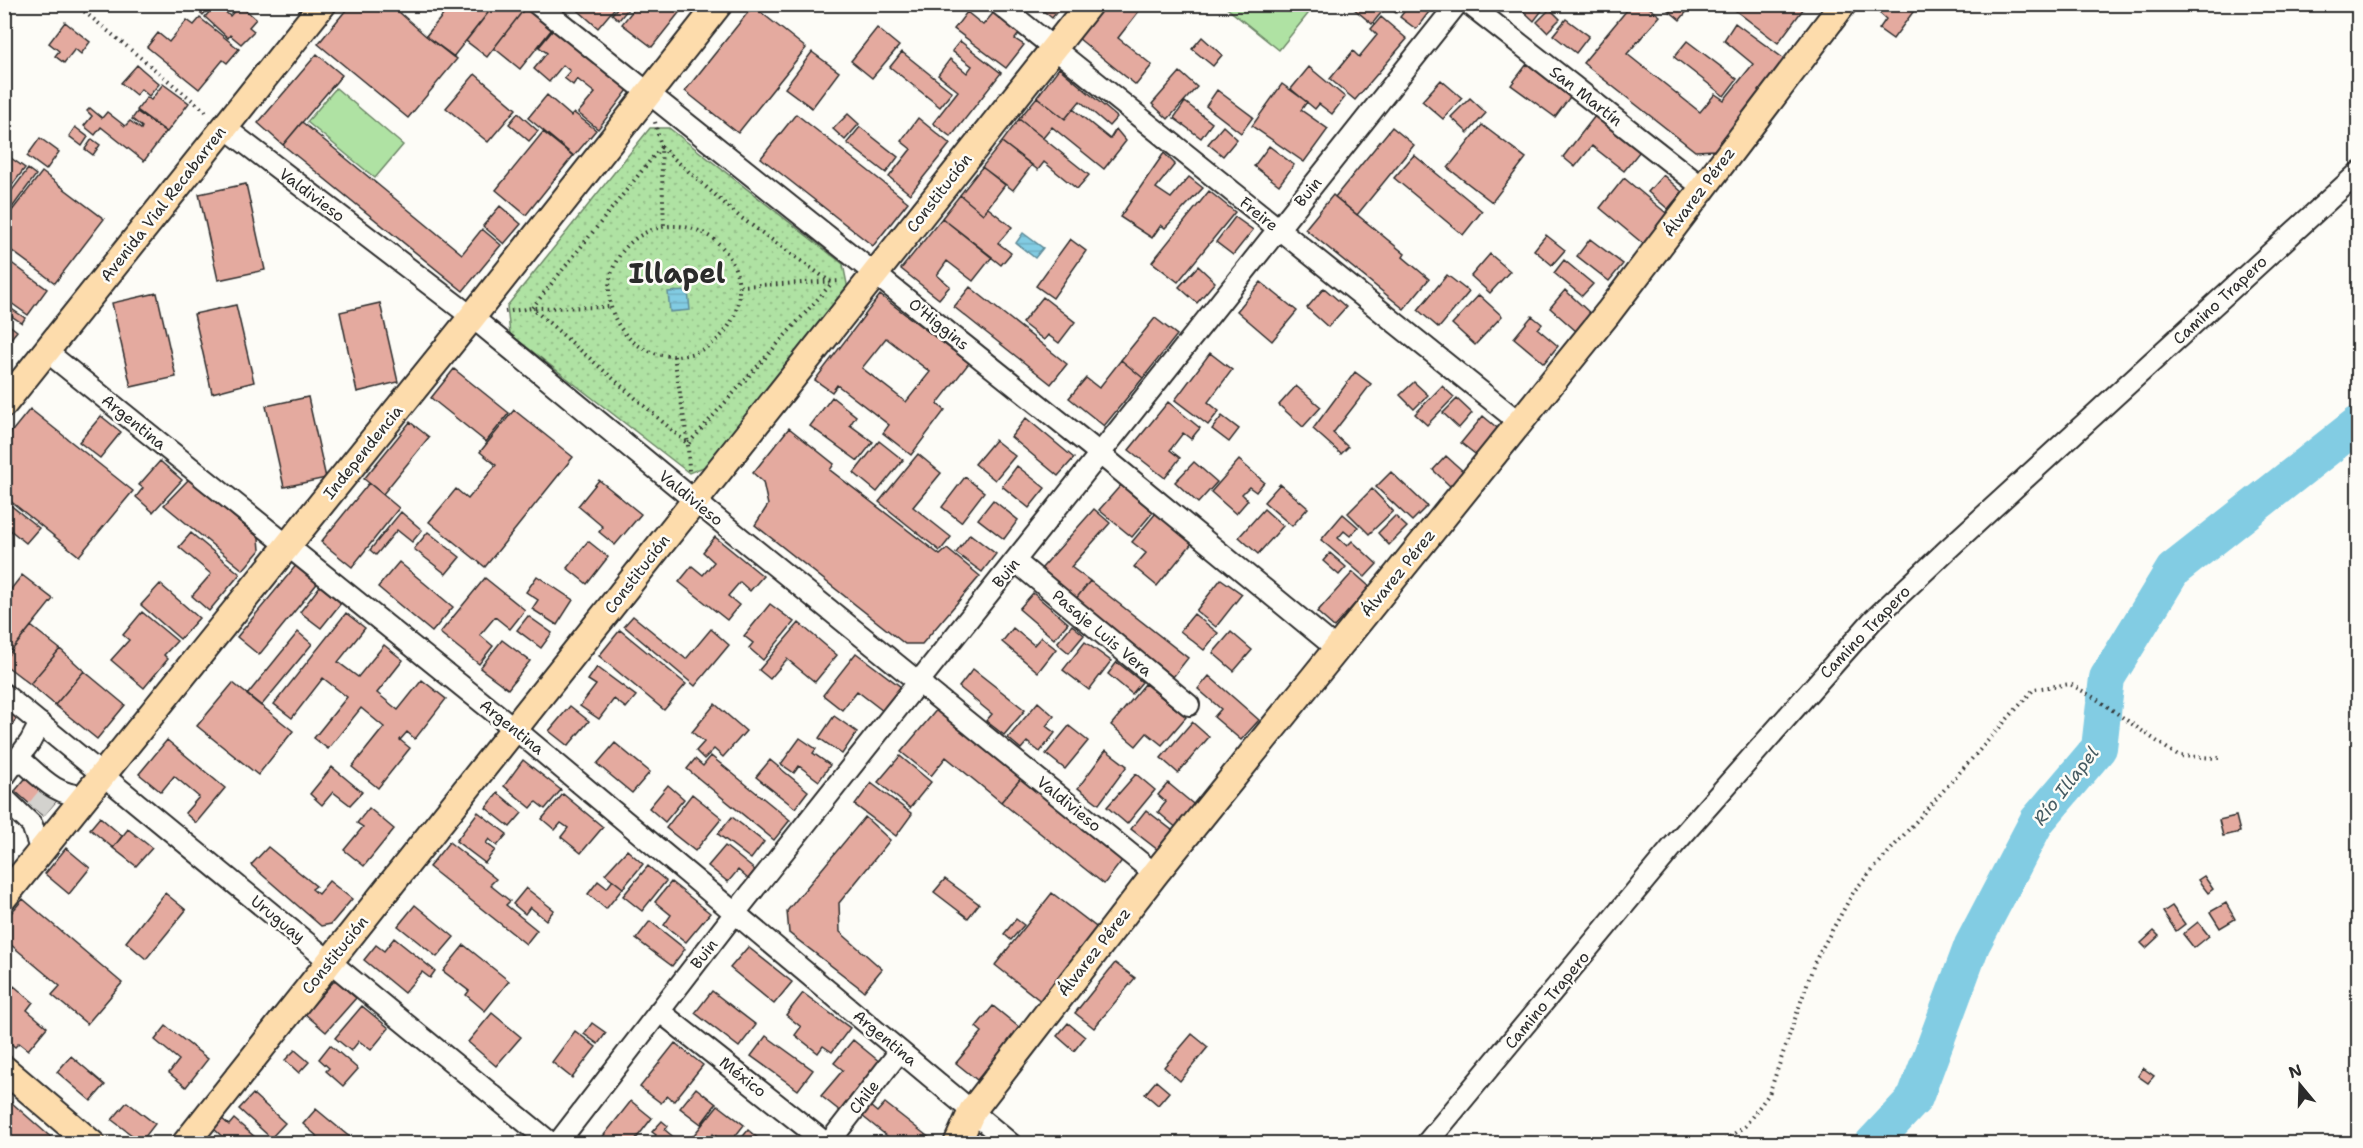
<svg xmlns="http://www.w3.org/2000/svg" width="2363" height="1148" font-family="'Shantell Sans',sans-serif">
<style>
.park{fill:url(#park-dots);stroke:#6d8667;stroke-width:1.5}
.pitch{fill:#afe2a3;stroke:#6d8667;stroke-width:1.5}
.water{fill:url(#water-rules);stroke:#5f8c99;stroke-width:1.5}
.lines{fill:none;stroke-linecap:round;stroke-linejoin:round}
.river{stroke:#82cce3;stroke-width:36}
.building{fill:#e4aa9f;stroke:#2b2b2b;stroke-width:1.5;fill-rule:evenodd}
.minor-tunnel{stroke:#d3d2ce;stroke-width:20;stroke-dasharray:20 10;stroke-linecap:butt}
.minor-casing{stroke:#2b2b2b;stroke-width:24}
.major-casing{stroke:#2b2b2b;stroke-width:30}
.path{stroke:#2b2b2b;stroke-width:4;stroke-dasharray:1.5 4.5;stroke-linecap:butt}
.minor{stroke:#fdfcf7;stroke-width:20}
.major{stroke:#fddcac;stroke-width:26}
.labels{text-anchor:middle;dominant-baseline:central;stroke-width:5;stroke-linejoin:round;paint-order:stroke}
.street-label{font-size:16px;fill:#2b2b2b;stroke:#fdfcf7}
.water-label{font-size:18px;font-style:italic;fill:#455b62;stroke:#fdfcf7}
.town-label{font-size:28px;font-weight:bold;fill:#2b2b2b;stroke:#fdfcf7}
</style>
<defs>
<pattern id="park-dots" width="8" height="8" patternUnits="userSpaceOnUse" patternTransform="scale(1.5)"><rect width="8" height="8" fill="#afe2a3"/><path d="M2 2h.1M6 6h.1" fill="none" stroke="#97c28c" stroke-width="1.8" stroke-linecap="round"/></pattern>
<pattern id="water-rules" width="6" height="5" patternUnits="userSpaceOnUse" patternTransform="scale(1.5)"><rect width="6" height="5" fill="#82cce3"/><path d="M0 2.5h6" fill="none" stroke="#70afc3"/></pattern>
</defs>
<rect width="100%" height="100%" fill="#fdfcf7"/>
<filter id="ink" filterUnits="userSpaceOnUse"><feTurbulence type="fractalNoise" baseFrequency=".0167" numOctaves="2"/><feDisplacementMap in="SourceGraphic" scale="12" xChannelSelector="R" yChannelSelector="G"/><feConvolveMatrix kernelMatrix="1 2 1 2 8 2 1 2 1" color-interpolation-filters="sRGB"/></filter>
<g filter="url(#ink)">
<path class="park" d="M650,128H669L843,264L848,289L711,464L689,473L510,334L507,306Z"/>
<path class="pitch" d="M1223,5H1306L1312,9L1279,50Z
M336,88L403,145L375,178L307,122Z"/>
<path class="water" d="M1023,233L1043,248L1035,258L1016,243Z
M688,291L690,310L670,312L668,292Z"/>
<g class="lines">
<path class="river" d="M1872,1144L1915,1098L1972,945L2037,821L2099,748L2107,678L2173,570L2358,424"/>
</g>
<path class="building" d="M192,4H213L203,15Z
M216,4L230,16L240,5L256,19L249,27L254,31L241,44L230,35L228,38L205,17Z
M351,4H390L426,36L457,59L408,118L318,44Z
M452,4H495L453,57L426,36Z
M495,4H520L525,8L487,57L466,41Z
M571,4H618L598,28Z
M621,4H632L619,20L612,14Z
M638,4H686L652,47L622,24Z
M1035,4H1063L1052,18Z
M1098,4H1141L1143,6L1118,38L1152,65L1136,85L1073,34Z
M1354,4H1380L1385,8L1372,24L1352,7Z
M1385,4H1403L1396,13Z
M1410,4H1435L1416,29L1400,17Z
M1516,4H1547L1534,21Z
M1632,4H1644L1660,16L1627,54L1700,112L1715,94L1724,100L1753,64L1724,40L1735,23L1787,61L1716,150L1695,151L1583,63Z
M1661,4H1693L1680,20Z
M1727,4H1807L1778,43Z
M1869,4H1919L1893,39L1879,29L1886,19Z
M753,6L806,48L738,133L685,91Z
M525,8L552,29L520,69L494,48Z
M1550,9L1560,19L1547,32L1537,22Z
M995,11L1021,31L1015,39L1024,45L1006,68L954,29L967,12L983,25Z
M1381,17L1407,39L1355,100L1330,79L1353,51L1359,57L1377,35L1371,29Z
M200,18L239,49L227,63L223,60L199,89L147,47L158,33L169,42L187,20L194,25Z
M1566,19L1589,36L1576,53L1553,35Z
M65,22L90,42L81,54L75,49L64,63L55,56L59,51L49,43Z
M877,28L899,46L872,78L851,61Z
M553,30L628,90L598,129L578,113L595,93L577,79L573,85L564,78L570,71L563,65L549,82L534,69L547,53L539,47Z
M1202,37L1222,55L1213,66L1192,49Z
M960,41L1001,73L951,137L933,123L958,91L938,75L950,59L967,73L972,66L952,51Z
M1687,41L1737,79L1724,96L1674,57Z
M812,52L839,72L812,108L785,88Z
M902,52L952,92L940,107L890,67Z
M317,54L342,75L283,145L258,123Z
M1527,64L1570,97L1555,117L1511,85Z
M137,65L159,84L149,96L141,89L136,95L121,83Z
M1309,67L1345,97L1332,114L1319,104L1315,109L1291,89Z
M1059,68L1117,117L1109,126L1080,101L1065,119L1037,97Z
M1180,72L1197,87L1168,119L1152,104Z
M475,74L516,109L488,142L446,108Z
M1441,80L1462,98L1443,119L1422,101Z
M163,84L189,103L167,132L137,110L147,97L151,100Z
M1282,84L1307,102L1301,110L1328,129L1304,162L1252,126Z
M1217,90L1253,117L1241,133L1206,106Z
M547,95L571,116L574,113L596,130L574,156L528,118Z
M1037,97L1065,119L1073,109L1110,139L1116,129L1126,141L1104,169L1052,127L1043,138L1019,119Z
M1470,98L1486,113L1468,133L1451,117Z
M1185,102L1212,123L1201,138L1174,118Z
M90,108L102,118L107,112L125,126L130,121L141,129L142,127L132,119L137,112L166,132L144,161L101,127L95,135L84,126L92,116L87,111Z
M518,113L538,131L529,141L509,124Z
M796,114L908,202L873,246L761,158Z
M848,114L859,124L845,140L833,129Z
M1595,116L1640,151L1624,171L1592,146L1575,167L1563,157Z
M918,118L950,144L910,194L889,177L911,149L901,141Z
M1019,119L1089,175L1077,189L1044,162L1038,170L1002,142Z
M302,122L462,254L482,229L501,245L463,291L283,145Z
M1482,125L1526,158L1492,202L1448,168Z
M1223,126L1237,139L1223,156L1208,144Z
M75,127L88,137L82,146L69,136Z
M860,127L898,157L886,173L847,143Z
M1392,127L1414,145L1357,215L1335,197Z
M543,132L573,156L526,215L496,190Z
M40,138L59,152L46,170L27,156Z
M92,139L100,145L93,155L85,149Z
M1002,142L1032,165L1013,190L982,167Z
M1269,146L1294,165L1279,185L1254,166Z
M1164,153L1175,164L1156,188L1171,198L1189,177L1203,188L1165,228L1161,225L1152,238L1120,217Z
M1414,155L1482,211L1463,235L1394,178Z
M8,156L25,168L4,196V161Z
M982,167L1005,185L983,214L960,195Z
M28,169L36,175L11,209L4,204V201Z
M42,172L104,219L55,283L4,245V221Z
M1663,175L1682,192L1668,209L1648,192Z
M1624,178L1671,217L1647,247L1600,208Z
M246,184L265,270L218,280L199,194Z
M1209,191L1235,212L1178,282L1152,262Z
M960,195L983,214L988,208L1012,227L998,243L1011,253L1001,265L942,218Z
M1333,195L1405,254L1403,257L1429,279L1404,309L1305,229Z
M500,206L521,224L504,244L483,226Z
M1235,217L1253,230L1233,255L1216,242Z
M942,218L992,257L973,281L947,261L937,275L950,286L939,299L901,269Z
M1546,235L1565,250L1552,265L1534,250Z
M1070,239L1086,251L1053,298L1036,286Z
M1590,239L1623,264L1609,281L1577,256Z
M1490,254L1510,271L1490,293L1471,276Z
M6,259L47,289L28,315L4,298Z
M1564,260L1593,284L1582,296L1554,273Z
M1198,266L1215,282L1197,303L1179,287Z
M1447,275L1469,292L1439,328L1418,310Z
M1261,282L1297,311L1272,341L1237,311Z
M970,287L1067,364L1051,384L954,307Z
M1324,288L1346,307L1328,327L1307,308Z
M1565,290L1591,314L1576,331L1550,308Z
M157,293L176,377L131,387L112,303Z
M880,295L969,363L937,404L945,410L911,455L883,433L889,425L837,385L832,392L815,380ZM886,338L930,372L906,402L862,368Z
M1479,295L1502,316L1475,345L1452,324Z
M1043,297L1075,322L1059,343L1048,335L1044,340L1022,323Z
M380,303L398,382L357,392L340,312Z
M4,304L25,318L22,323L4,311Z
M236,305L254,382L212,393L194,314Z
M1532,316L1542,324L1538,329L1558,346L1544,363L1514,338Z
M1155,318L1177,335L1143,378L1121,360Z
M4,321L17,331L8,342L4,339Z
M1210,353L1232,370L1208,402L1219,411L1208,425L1175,400Z
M1121,360L1143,378L1104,426L1069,398L1086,378L1099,388Z
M454,369L509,413L486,442L431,398Z
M1355,372L1371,384L1333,433L1348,447L1341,454L1313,429Z
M1414,382L1428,395L1414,409L1400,395Z
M1296,386L1321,407L1303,427L1279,405Z
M1442,386L1454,397L1427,425L1415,414Z
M308,397L326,478L284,487L266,406Z
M832,397L856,416L850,425L873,442L858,461L810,426Z
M1457,399L1472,413L1459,428L1443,413Z
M1168,402L1200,428L1191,439L1183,433L1170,450L1180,458L1165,478L1129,450Z
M30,409L133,491L79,556L4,496V441Z
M514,410L573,457L485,567L429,522L456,489L468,499L496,465L480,452Z
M101,416L121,432L100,458L79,442Z
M1222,416L1239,429L1229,442L1212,429Z
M1483,416L1501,431L1479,457L1461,443Z
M1026,418L1074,458L1058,476L1011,437Z
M410,422L429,437L383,494L364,479Z
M789,428L834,464L830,470L940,555L947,549L980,576L922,644H905L755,525L768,505L763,482L753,473Z
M995,440L1015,456L995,480L975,464Z
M879,441L903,460L877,492L854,473Z
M918,454L941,473L913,507L951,537L940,551L879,502Z
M1446,456L1464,472L1451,487L1433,470Z
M1239,460L1264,482L1256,492L1249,487L1242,494L1248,500L1236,514L1211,492Z
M160,461L182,480L153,512L136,497L143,488L139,485Z
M1194,462L1217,482L1198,503L1175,482Z
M1017,466L1045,488L1029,508L1002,486Z
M1391,472L1427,506L1412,521L1376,487Z
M965,477L984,492L961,522L942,507Z
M189,479L259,538L260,550L243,570L164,505Z
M599,480L641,514L615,545L599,532L603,527L578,506Z
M369,483L399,508L352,567L321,542Z
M1280,484L1308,508L1292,526L1264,502Z
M1121,485L1153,512L1132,537L1099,510Z
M1372,489L1393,511L1369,534L1348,513Z
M4,500L39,528L26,543L4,525Z
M993,500L1018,520L1004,539L978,519Z
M1094,509L1110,523L1071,567L1090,581L1075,600L1041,569Z
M1264,509L1283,526L1258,554L1239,537Z
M401,512L422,530L412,542L397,530L376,555L370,550Z
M1156,513L1193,542L1157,586L1134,567L1146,553L1132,542Z
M1343,514L1358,527L1350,536L1344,531L1338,538L1347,546L1352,541L1377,564L1365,577L1321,540Z
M1395,516L1407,527L1389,545L1378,533Z
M428,532L460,557L446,574L414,549Z
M191,533L240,574L209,611L192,596L211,574L179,547Z
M970,534L996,554L982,572L956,553Z
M715,537L763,576L750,591L740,582L728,596L739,605L727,620L679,582L692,566L703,575L714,562L703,552Z
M588,541L608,557L587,584L567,568Z
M1330,553L1346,567L1339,575L1323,561Z
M399,562L453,607L432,632L378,587Z
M298,563L320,580L259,655L237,637Z
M1353,572L1370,587L1334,627L1317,612Z
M22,575L53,599L4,660V598Z
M537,576L573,600L557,625L532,609L538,600L526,592Z
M485,578L525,610L510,629L495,617L480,635L493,646L479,664L440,633Z
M1221,579L1242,594L1216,627L1196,611Z
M1090,581L1188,658L1173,677L1075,600Z
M160,584L199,618L180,639L141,605Z
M320,586L341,603L321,628L300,612Z
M1033,593L1068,623L1054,639L1019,609Z
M770,604L794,622L763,660L749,648L753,643L744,636Z
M142,612L177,641L164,655L168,659L144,688L111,660L129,640L123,635Z
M346,613L365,628L338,662L358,677L384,645L403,660L377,693L398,710L422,680L446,699L415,739L407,732L400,740L410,748L378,788L352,767L384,727L361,708L328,749L314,738L347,697L323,678L292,718L274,704Z
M1194,614L1218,633L1204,650L1180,631Z
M528,616L552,633L541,648L517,630Z
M633,616L686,659L711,629L729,645L695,686L624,626Z
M799,623L837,655L815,682L787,659L770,679L759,670Z
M1072,625L1084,635L1069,653L1057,643Z
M31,626L60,649L30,684L4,664V660Z
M1013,628L1034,645L1041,637L1056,649L1038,672L1002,642Z
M620,630L686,684L664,710L599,656Z
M298,632L312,644L261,706L247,695Z
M1231,632L1252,650L1234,671L1213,653Z
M502,640L530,661L508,689L480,668Z
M1085,642L1111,661L1089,690L1063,670Z
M60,649L84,671L55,705L30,684Z
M856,653L901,687L883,711L857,691L842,710L823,695Z
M1117,662L1142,682L1132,694L1108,674Z
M597,667L636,696L626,708L614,699L599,719L580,706L596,685L588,680Z
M973,669L1025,710L1004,735L986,721L992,714L959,687Z
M84,671L125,705L97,739L55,705Z
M1209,676L1259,720L1241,740L1214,717L1221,709L1198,689Z
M233,683L293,731L258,775L197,726Z
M1145,684L1186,717L1162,745L1147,733L1136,746L1111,725Z
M1038,702L1054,716L1046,726L1055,733L1040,752L1027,742L1021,749L1008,738Z
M715,704L746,731L723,757L714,749L704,759L696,751L704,742L692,732Z
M570,706L589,721L568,746L549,731Z
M4,708L17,718L8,730L4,727Z
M938,708L1022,777L1001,802L946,757L931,776L901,752Z
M834,716L857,732L842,754L819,738Z
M1192,722L1209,737L1178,773L1161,758Z
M1069,726L1088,741L1065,769L1046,754Z
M800,738L816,749L813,753L830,765L819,781L799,766L794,773L781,764Z
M167,740L225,788L196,823L185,813L199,797L174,776L161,792L139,774Z
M615,743L650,772L632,793L597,764Z
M1106,750L1127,766L1099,804L1078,788Z
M711,756L790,820L774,840L687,769L695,759L703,766Z
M900,756L931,782L910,808L878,782Z
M523,760L561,790L545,809L536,802L531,808L504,786Z
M770,760L808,791L795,808L756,777Z
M332,767L362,792L350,805L333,792L322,805L310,794Z
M29,774L58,799L43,816L15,791Z
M1136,774L1155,790L1127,824L1107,807Z
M1022,777L1124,858L1104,884L1001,802Z
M871,783L912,814L896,836L855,805Z
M1168,783L1198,808L1179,830L1158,812L1166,802L1158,795Z
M668,785L684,799L665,822L649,808Z
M498,793L522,813L510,827L486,808Z
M563,794L603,827L581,853L561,837L568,828L561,823L555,830L542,819Z
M692,794L722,818L695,851L666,828Z
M369,808L394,829L364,866L344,850L363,827L357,823Z
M1146,810L1173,831L1158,850L1131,829Z
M478,812L507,834L497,846L489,839L486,843L495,850L485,863L456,841Z
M2236,816L2240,832L2223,836L2219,820Z
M100,817L122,836L113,848L90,829Z
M732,817L764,842L751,859L718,834Z
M865,817L890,840L839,903L840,932L882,969L864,991L789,933L787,911Z
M128,829L152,848L136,866L113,848Z
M449,842L496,879L490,885L510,901L506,905L537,930L526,944L429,867Z
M725,846L755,870L748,879L738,870L728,882L708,866Z
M268,847L316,886L312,889L318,894L329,881L352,899L331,924L321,926L251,865Z
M66,848L90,868L69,894L45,874Z
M627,850L643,864L623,888L605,874Z
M648,866L666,881L642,911L623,896Z
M2204,876L2213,889L2208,893L2198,880Z
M945,879L979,904L968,918L934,892Z
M613,880L623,888L606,909L588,894L598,881L607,888Z
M671,882L710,913L686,942L664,925L671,915L655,902Z
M526,888L554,910L546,920L530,907L525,914L513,904Z
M165,893L186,910L146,959L126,942Z
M1052,893L1100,930L1042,1002L995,965Z
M23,899L122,983L87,1024L52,995L60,986L4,939V921Z
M2226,903L2235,919L2220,928L2210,912Z
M415,905L454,937L437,957L398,926Z
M2172,906L2185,924L2176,931L2163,912Z
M1016,919L1024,925L1011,940L1004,934Z
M650,921L685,949L672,966L636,939Z
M2198,922L2209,936L2194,948L2183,934Z
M2154,931L2159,936L2146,948L2141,943Z
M394,938L435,971L430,978L422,972L404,993L364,960L376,945L384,951Z
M464,945L509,981L485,1011L466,995L469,991L443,971Z
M748,947L792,982L774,1004L730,968Z
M1115,963L1135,978L1094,1028L1075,1013Z
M335,980L356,998L326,1032L305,1014Z
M14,986L33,1002L27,1010L47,1027L28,1050L19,1043L15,1047L4,1038V998Z
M712,991L756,1025L739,1047L695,1013Z
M803,993L850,1028L832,1052L823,1046L818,1053L795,1035L801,1027L786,1015Z
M362,1006L389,1028L371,1050L359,1041L351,1051L335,1038Z
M993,1006L1020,1028L977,1080L956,1063L982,1032L976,1027Z
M492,1013L521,1037L496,1066L468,1042Z
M592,1023L606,1033L598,1044L584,1034Z
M1068,1023L1085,1037L1074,1051L1057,1036Z
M166,1026L208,1059L186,1087L169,1073L179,1060L155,1040Z
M575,1031L596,1047L572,1078L552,1062Z
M1192,1034L1208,1047L1180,1081L1164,1067Z
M766,1036L813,1070L798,1090L751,1056Z
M853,1040L880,1062L840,1111L821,1096L843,1070L834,1063Z
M675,1043L703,1065L674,1101L667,1096L661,1103L640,1087Z
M330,1045L358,1069L343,1086L326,1071L329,1068L319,1059Z
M295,1050L309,1062L299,1073L285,1060Z
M71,1056L105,1085L91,1101L57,1072Z
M2143,1068L2154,1076L2148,1083L2138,1076Z
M1156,1081L1169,1092L1158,1105L1145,1094Z
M696,1088L716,1104L701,1124L680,1108Z
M253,1094L285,1123L271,1138L239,1109Z
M4,1096L54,1140L51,1144H7L4,1141Z
M631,1101L652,1118L632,1144H597Z
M127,1102L155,1124L141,1142L112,1120Z
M885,1103L931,1139L927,1144H897L862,1116L870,1106L877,1112Z
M718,1105L744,1125L729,1144H726L713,1134L706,1144H703L693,1136Z
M316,1109L358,1144H326L303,1124Z
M221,1118L229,1125L234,1119L263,1144H230L213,1128Z
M662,1121L668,1126L665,1130L682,1144H649L656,1135L652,1132Z
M748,1130L765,1144H737Z"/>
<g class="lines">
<path class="minor-tunnel" d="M36,810L50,793"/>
<defs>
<path id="minor" d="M537,4L1088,444L1337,649
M999,4L1520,423
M1469,4L1702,187
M224,127L472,317L695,501L1155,874
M46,351L515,729L1011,1144
M1015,561L1189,705
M4,694L552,1144
M19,758C41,777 55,796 86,796
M4,777L30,742L40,723
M4,798L32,825L41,852
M659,1011L827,1144
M557,1144L735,913L1457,4
M828,1144L900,1051
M1426,1144L1674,845L1872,621L1948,549L2358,173"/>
<path id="major" d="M4,404L323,4
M4,897L472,317L719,4
M4,1069L92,1144
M185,1144L1089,4
M957,1144L972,1111L1155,874L1608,313L1843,4"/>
</defs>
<use href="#minor" class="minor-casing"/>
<use href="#major" class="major-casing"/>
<path class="path" d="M75,4L209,114
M655,122L661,147L664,226
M661,147L740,217L832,283L688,444L532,308Z
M609 291a65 65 0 1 1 130 0a65 65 0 1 1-130 0Z
M740,286L841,281
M505,312L532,308L609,307
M674,356L688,444L689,471
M1720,1144L1745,1126L1769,1094L1815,961L1854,891L2034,689L2070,684L2095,698L2178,756L2219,758"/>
<use href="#minor" class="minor"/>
<use href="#major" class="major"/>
</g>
</g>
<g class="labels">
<g class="street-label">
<text transform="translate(1586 96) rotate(38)">San Martín</text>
<text transform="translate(1308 192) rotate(-51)">Buin</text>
<text transform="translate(1699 192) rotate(-53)">Álvarez Pérez</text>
<text transform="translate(939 193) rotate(-52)">Constitución</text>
<text transform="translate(312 195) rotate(37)">Valdivieso</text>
<text transform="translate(163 204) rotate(-52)">Avenida Vial Recabarren</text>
<text transform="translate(1259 214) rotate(39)">Freire</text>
<text transform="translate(2220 300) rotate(-43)">Camino Trapero</text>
<text transform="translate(939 324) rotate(39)">O'Higgins</text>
<text transform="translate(134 422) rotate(39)">Argentina</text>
<text transform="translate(363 452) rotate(-51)">Independencia</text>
<text transform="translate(691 498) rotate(39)">Valdivieso</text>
<text transform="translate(1006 573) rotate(-51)">Buin</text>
<text transform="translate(1398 573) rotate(-51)">Álvarez Pérez</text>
<text transform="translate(637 574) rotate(-52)">Constitución</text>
<text transform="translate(1865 632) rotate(-46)">Camino Trapero</text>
<text transform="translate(1102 633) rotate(40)">Pasaje Luis Vera</text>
<text transform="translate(512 727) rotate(39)">Argentina</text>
<text transform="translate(1069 804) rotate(39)">Valdivieso</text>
<text transform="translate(278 919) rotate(39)">Uruguay</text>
<text transform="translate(1094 952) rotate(-52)">Álvarez Pérez</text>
<text transform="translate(704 954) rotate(-52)">Buin</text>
<text transform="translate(335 955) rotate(-51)">Constitución</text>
<text transform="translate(1547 1000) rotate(-50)">Camino Trapero</text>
<text transform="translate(885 1038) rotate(40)">Argentina</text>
<text transform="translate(743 1077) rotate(38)">México</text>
<text transform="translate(864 1097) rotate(-52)">Chile</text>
</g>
<g class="water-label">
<text transform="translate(2066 786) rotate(-52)">Río Illapel</text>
</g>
<g class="town-label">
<text x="677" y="273">Illapel</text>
</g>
</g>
<rect width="2363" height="1148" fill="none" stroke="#fdfcf7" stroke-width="24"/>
<rect x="12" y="12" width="2339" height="1124" fill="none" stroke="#2b2b2b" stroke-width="2" filter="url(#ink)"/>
<g transform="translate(2300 1085) rotate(341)" stroke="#fdfcf7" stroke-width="4.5" paint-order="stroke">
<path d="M0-4.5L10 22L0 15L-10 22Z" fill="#2b2b2b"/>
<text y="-9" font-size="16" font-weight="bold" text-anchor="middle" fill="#2b2b2b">N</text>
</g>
</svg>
